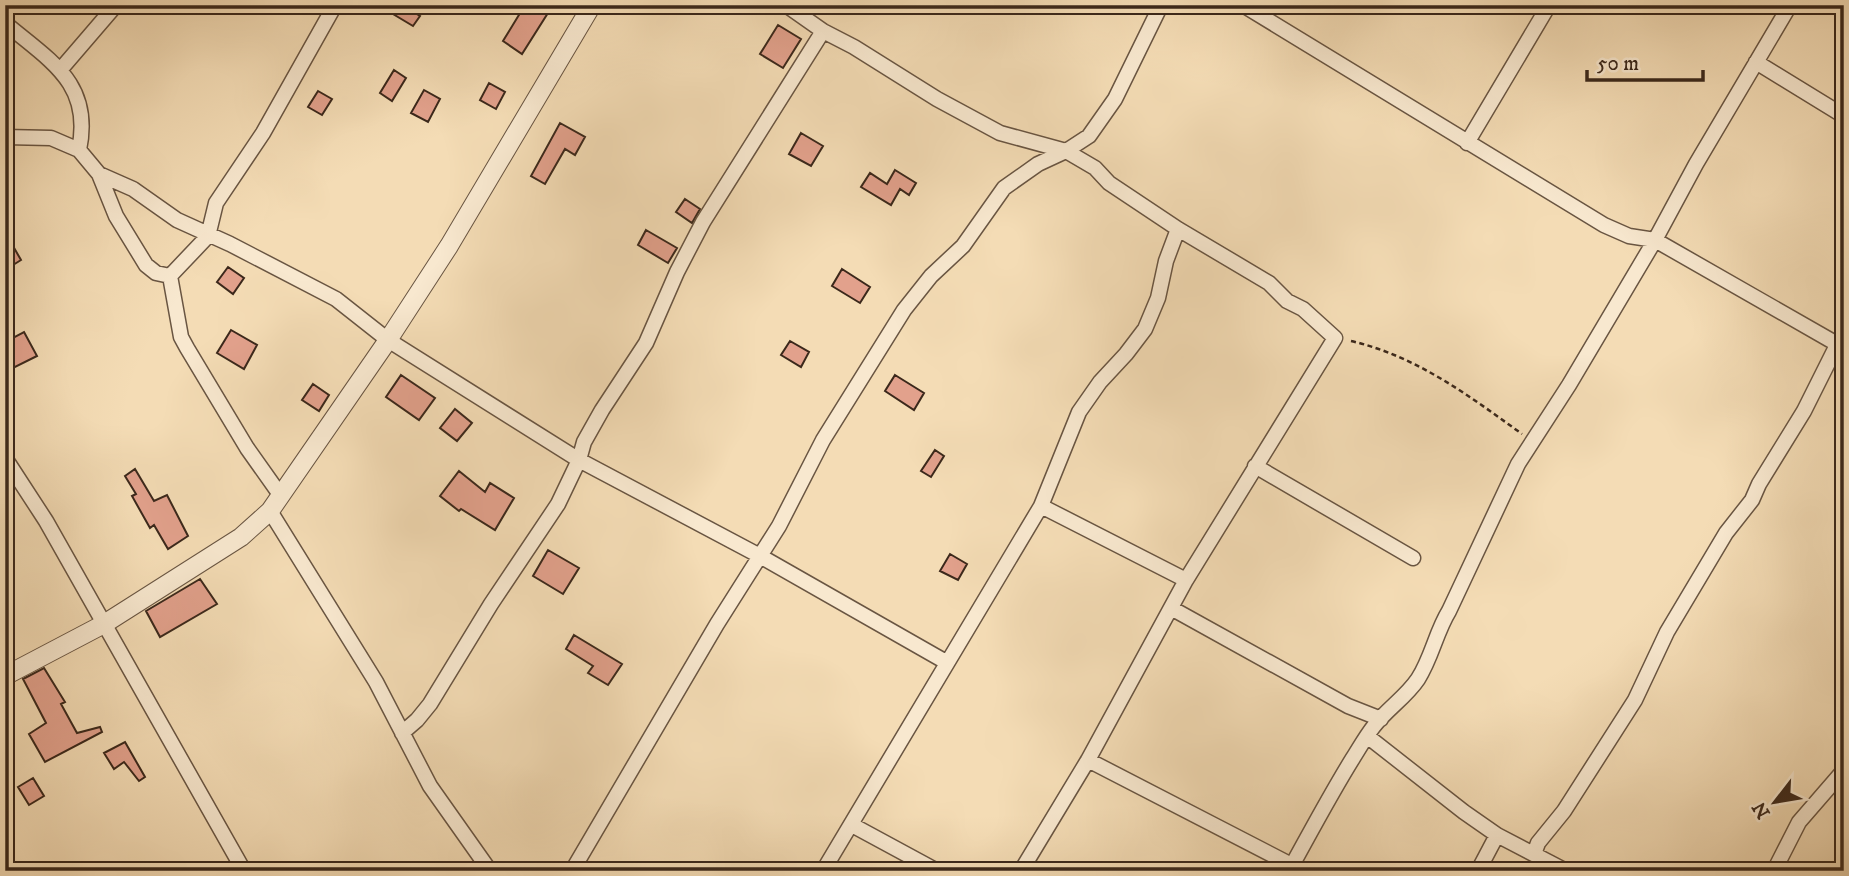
<svg xmlns="http://www.w3.org/2000/svg" width="1849" height="876" font-family="'IM FELL DW Pica',serif">
<style>
.building{fill:#e2a18c;stroke:#3b281b;stroke-width:2}
.lines{fill:none;stroke-linecap:round;stroke-linejoin:round}
.minor-casing{stroke:#695542;stroke-width:17}
.tertiary-casing{stroke:#695542;stroke-width:20}
.path{stroke:#3b281b;stroke-width:2.5;stroke-dasharray:5 3.5;stroke-linecap:butt}
.minor{stroke:#f8e8cf;stroke-width:14}
.tertiary{stroke:#f8e8cf;stroke-width:18}
</style>
<rect width="100%" height="100%" fill="#f4dcb5"/>
<filter id="stains"><feTurbulence type="fractalNoise" baseFrequency=".00286" numOctaves="4"/><feColorMatrix values="0 0 0 0 .2 0 0 0 0 .09 0 0 0 0 .02 0 0 0 .5 -.17"/></filter>
<radialGradient id="worn" r=".72"><stop offset=".6" stop-color="#630" stop-opacity="0"/><stop offset="1" stop-color="#630" stop-opacity=".3"/></radialGradient>
<path class="building" d="M378,5H402L420,16L413,26Z
M525,5H553L522,54L503,41Z
M778,25L801,39L783,68L760,54Z
M394,70L406,78L392,101L380,93Z
M489,83L505,92L496,109L480,100Z
M424,90L440,99L428,122L411,113Z
M318,91L332,99L322,115L308,107Z
M560,123L585,137L575,155L565,149L545,184L531,176Z
M801,133L823,146L811,166L789,154Z
M895,170L916,183L909,195L900,189L891,205L861,187L870,173L887,184Z
M685,199L700,209L692,223L676,212Z
M646,230L677,248L668,263L638,245Z
M5,232L21,260L5,270Z
M228,267L244,278L233,294L217,282Z
M842,269L870,287L860,303L832,286Z
M231,330L257,345L244,369L217,353Z
M24,332L37,356L5,372V342Z
M790,341L809,352L801,367L781,355Z
M401,375L435,398L419,420L386,397Z
M895,375L924,393L914,410L885,391Z
M313,384L329,395L319,411L302,400Z
M455,409L472,423L457,441L440,428Z
M935,450L944,456L931,477L921,471Z
M135,469L154,501L167,495L188,536L168,549L154,525L150,528L132,496L136,494L125,476Z
M459,471L485,492L490,483L514,498L495,530L461,509L459,511L440,496Z
M548,550L579,568L563,594L533,576Z
M950,554L967,564L958,580L940,571Z
M200,579L217,604L160,637L146,611Z
M574,635L622,664L608,685L588,673L593,666L566,649Z
M44,668L65,702L61,704L77,733L100,727L102,732L45,762L29,734L46,723L23,679Z
M125,742L145,777L139,781L124,762L114,769L104,753Z
M33,778L44,796L29,805L18,787Z"/>
<g class="lines">
<defs>
<path id="minor" d="M786,5L823,31L854,47L937,99L1000,133L1066,151L1095,168L1109,183L1178,229L1269,283L1287,301L1303,309L1335,338L1186,580L1088,760L1021,871
M1243,5L1604,225L1629,236L1655,240L1844,348
M5,23C50,61 93,83 79,150L99,174L116,216L146,265L156,273L170,276
M1756,62L1844,116
M61,69L116,5
M5,137L51,138L79,150
M1467,143L1549,5
M99,174L133,189L177,220L230,244L336,299L388,340L579,460L760,556L946,662
M170,276L208,236L216,203L263,133L335,5
M170,276L181,337L187,348L247,448L281,496
M5,458L46,521L244,871
M1255,466L1413,558
M1041,506L1186,580
M270,511L376,682L430,786L490,871
M1171,608L1348,706L1381,719
M402,733L417,720L430,704L491,604L558,504L579,460L584,442L602,410L646,343L677,272L703,222L823,31
M1367,736L1464,812L1497,835L1566,871
M1088,760L1303,871
M852,825L937,871
M1534,854L1538,843L1564,811L1635,700L1667,632L1726,533L1752,500L1759,484L1804,411L1837,345
M572,871L717,624L779,526L823,440L904,310L931,276L963,246L1004,188L1038,164L1066,151L1089,136L1115,99L1161,5
M823,871L1041,506L1079,412L1100,382L1126,354L1145,329L1158,298L1166,261L1178,229
M1289,871C1310,833 1330,795 1353,758C1360,747 1366,736 1374,726C1387,709 1406,697 1418,679C1432,657 1436,632 1449,611L1518,464L1569,385L1655,240L1696,164L1790,5
M1478,871L1497,835
M1774,871L1799,822L1844,770"/>
<path id="tertiary" d="M5,676L104,624L241,537L270,511L388,340L449,246L592,5"/>
</defs>
<use href="#minor" class="minor-casing"/>
<use href="#tertiary" class="tertiary-casing"/>
<path class="path" d="M1351,341C1416,356 1468,395 1522,434"/>
<use href="#minor" class="minor"/>
<use href="#tertiary" class="tertiary"/>
</g>
<rect width="1849" height="876" fill="none" stroke="#f4dcb5" stroke-width="28"/>
<rect x="7" y="7" width="1835" height="862" fill="none" stroke="#3b281b" stroke-width="3.5"/>
<rect x="14" y="14" width="1821" height="848" fill="none" stroke="#3b281b" stroke-width="2"/>
<g transform="translate(1775 802) rotate(239)" stroke="#f8e8cf" stroke-width="5" paint-order="stroke">
<path d="M0-5L12 26L0 18L-12 26Z" fill="#3b281b"/>
<text y="-10" font-size="19" font-weight="bold" text-anchor="middle" fill="#3b281b">N</text>
</g>
<path d="M1587 70v10h116v-10" fill="none" stroke="#3b281b" stroke-width="3.5"/>
<text x="1597" y="70" font-size="21" fill="#3b281b" stroke="#f8e8cf" stroke-width="5" paint-order="stroke">50 m</text>
<rect width="100%" height="100%" filter="url(#stains)"/>
<rect width="100%" height="100%" fill="url(#worn)"/>
</svg>
